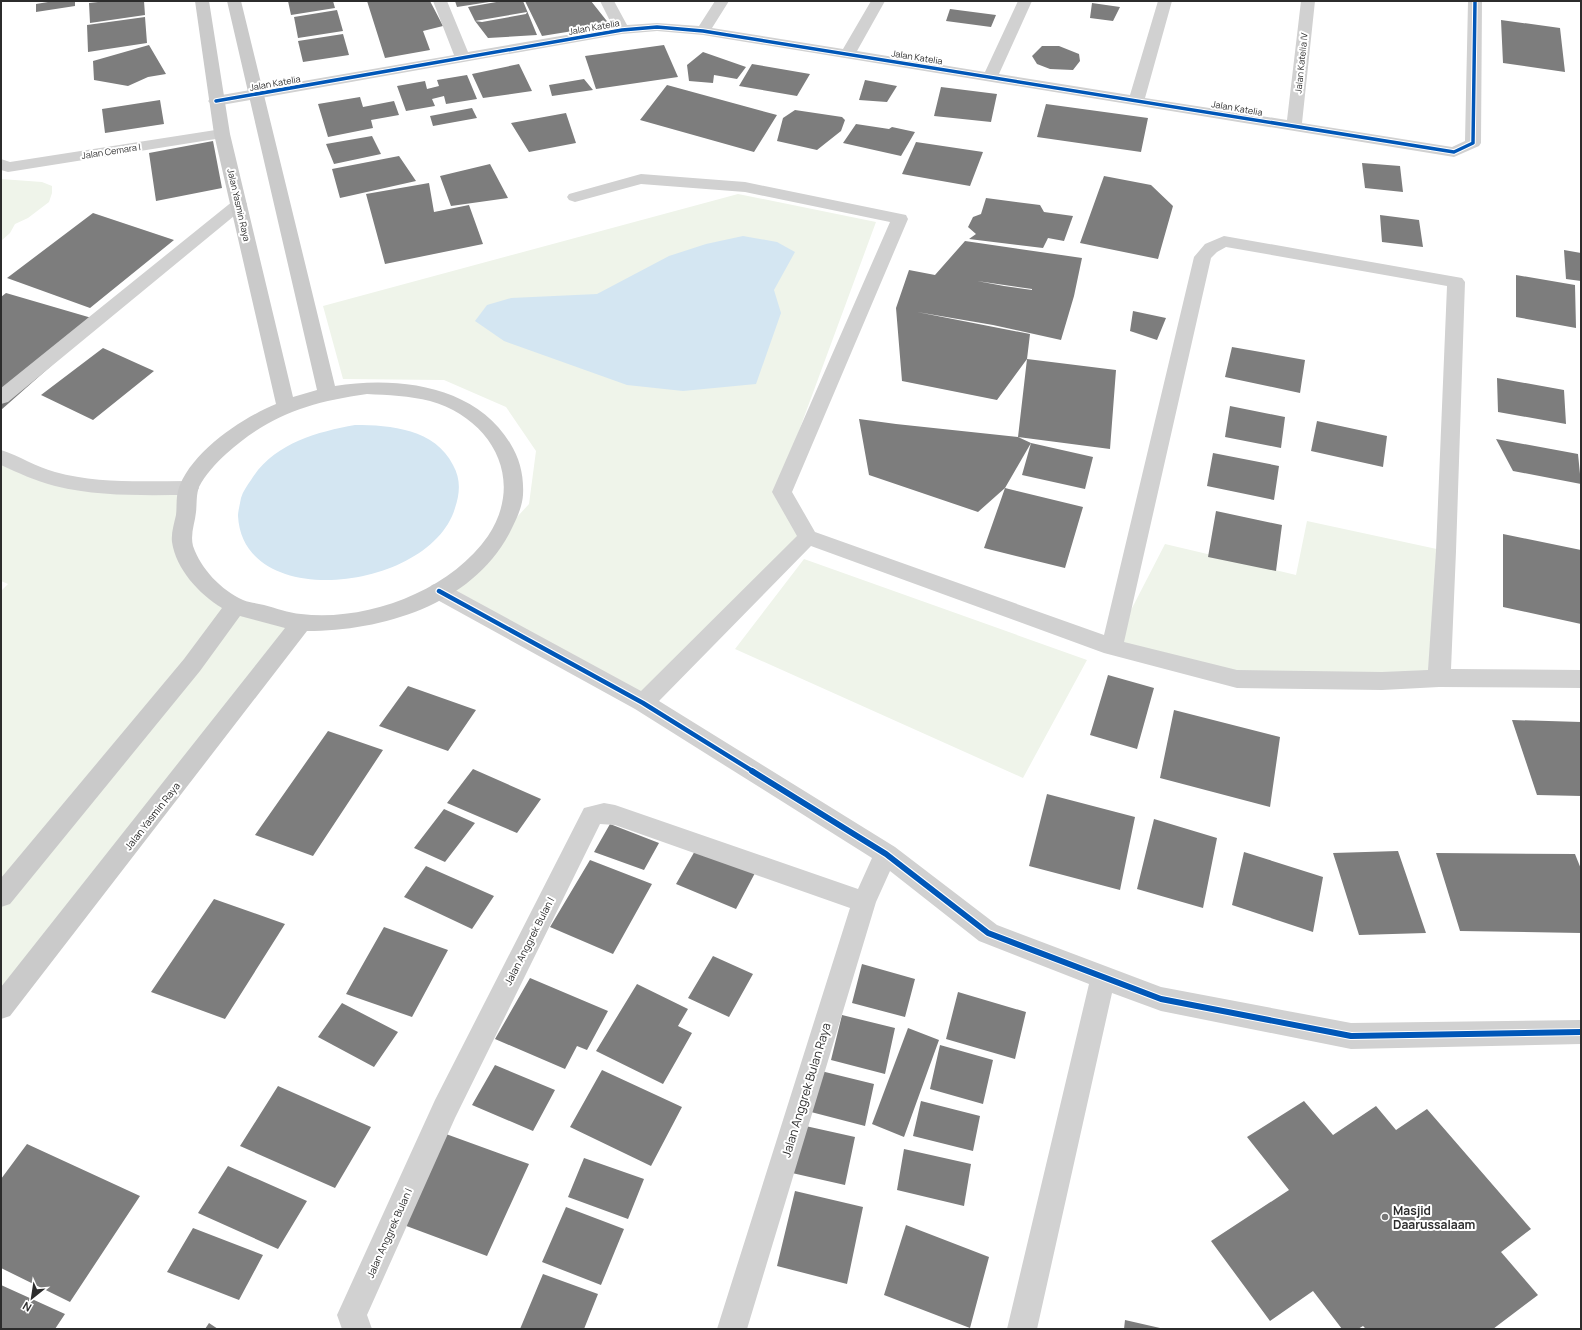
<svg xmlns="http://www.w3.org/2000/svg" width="1582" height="1330" font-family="Manrope,sans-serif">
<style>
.green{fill:#eff4ea}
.water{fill:#d4e6f2}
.building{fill:#7d7d7d;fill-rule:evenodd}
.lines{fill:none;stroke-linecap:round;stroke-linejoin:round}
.street{fill:#d1d1d1;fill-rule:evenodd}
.secondary{fill:#cacaca;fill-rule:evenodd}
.cycleway-far2-casing{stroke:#fff;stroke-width:5.5}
.cycleway-far1-casing{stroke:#fff;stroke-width:7}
.cycleway-casing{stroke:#fff;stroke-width:8}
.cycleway-far2{stroke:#0057b8;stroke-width:3.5}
.cycleway-far1{stroke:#0057b8;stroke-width:4.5}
.cycleway{stroke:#0057b8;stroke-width:6}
.poi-dot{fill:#767676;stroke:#fff;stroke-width:1.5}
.labels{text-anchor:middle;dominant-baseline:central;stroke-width:4;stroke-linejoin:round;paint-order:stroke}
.far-street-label{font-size:9px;fill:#2c2c2c;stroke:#fff}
.street-label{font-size:10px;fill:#2c2c2c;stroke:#fff}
.near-street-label{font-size:12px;fill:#2c2c2c;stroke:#fff}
.near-poi-label{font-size:12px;font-weight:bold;fill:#2c2c2c;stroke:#fff;text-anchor:start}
</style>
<rect width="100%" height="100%" fill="#fff"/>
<path class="green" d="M1,179L42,182L52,186V193L49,202L28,218L15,224L10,233L1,241Z
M738,194L876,222L776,493L808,537L643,703L439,591L495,541L529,504L536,451L506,407L444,380L343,379L323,306Z
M1,457L54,478L189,488L182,543L208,588L301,623L1,1008V591L8,584L1,581Z
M1307,521L1446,551L1439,678L1237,679L1112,647L1165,544L1296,575Z
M804,559L1087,660L1023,778L735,649Z"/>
<path class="water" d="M743,236L777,242L795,252L774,290L781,313L756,384L683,391L627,385L504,341L475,321L487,305L511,298L597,294L669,256L706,244Z
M355,425C391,425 435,429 453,465C461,479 460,493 455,508C431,590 243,614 238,516C238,511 240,504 241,498C243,491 247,486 251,480C273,444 316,432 355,425Z"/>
<path class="building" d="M54,1H75V6L36,12V4Z
M107,1H144L145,15L90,23L89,3Z
M288,1H333L335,8L291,15Z
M367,1H430L443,26L423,31L430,50L385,58Z
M455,1H489V2L457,7Z
M502,1H523L537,35L488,38L475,21L482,22L526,14L527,12L475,21L468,7Z
M525,1H591L610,25L542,36Z
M1092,3L1120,7L1113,21L1090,18Z
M950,9L996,15L991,27L946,21Z
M337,10L343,31L298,38L294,17Z
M145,17L147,43L88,52L87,25Z
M1501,20L1560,28L1565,72L1503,63Z
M343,34L349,55L303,62L298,41Z
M149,45L166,74L148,77L128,86L94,80L93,61Z
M664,45L678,77L596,89L585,56Z
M1042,46H1059L1079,54L1080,61L1073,70L1050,69L1037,64L1032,56Z
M703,52L746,67L737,79L714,75L713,83L689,81L687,65Z
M519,64L532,91L483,98L472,74Z
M752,64L810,74L797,96L739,86Z
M467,75L477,99L446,104L444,96L432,99L435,106L406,111L397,86L425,81L427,89L439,86L437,80Z
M584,79L593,90L552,96L549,85Z
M865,80L897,86L887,102L859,100Z
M667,85L777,115L754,152L640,120Z
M941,87L997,94L991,122L934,116Z
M360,97L363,107L394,101L399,115L371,120L373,128L328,137L318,104Z
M160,100L164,124L105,133L102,109Z
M1046,104L1148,118L1141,152L1037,137Z
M472,108L477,118L433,126L430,116Z
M795,110L842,117L845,120L841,131L817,150L777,141L783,118Z
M566,113L576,143L529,152L511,123Z
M856,124L889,129L892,127L915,132L901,156L843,143Z
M372,136L381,154L334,164L326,144Z
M213,141L222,188L156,201L149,153Z
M916,142L983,152L970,186L902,174Z
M399,156L416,181L340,198L332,169Z
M1362,163L1400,166L1403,192L1365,188Z
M490,164L508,198L451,206L440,176Z
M1104,176L1151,185L1173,206L1158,259L1080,243Z
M429,183L434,212L469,205L483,244L385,264L366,194Z
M986,198L1040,205L1044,212L1073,216L1064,241L1048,238L1043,248L969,239L976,234L968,227L973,217L981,214Z
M93,213L174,240L90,308L7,278Z
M1380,215L1419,220L1423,247L1382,242Z
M965,241L1082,258L1074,296L1061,340L993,325L917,312L1030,334L1027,359L997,400L902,381L896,308L909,270L935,275ZM977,281L1032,289V290L1004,286Z
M1564,250L1581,253V281L1566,279Z
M1516,275L1575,285L1576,328L1516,317Z
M6,293L102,321L1,410V297Z
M1133,311L1166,318L1157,340L1130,331Z
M1232,347L1305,360L1300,393L1225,377Z
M103,348L154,371L93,420L41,395Z
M1027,359L1116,370L1110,449L1018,437Z
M1497,378L1564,390L1566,424L1498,412Z
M1230,406L1285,417L1281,448L1225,437Z
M859,419L896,424L1018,437L1031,443L1005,488L978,512L869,475Z
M1317,421L1387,436L1383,467L1311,451Z
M1496,439L1578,454L1581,484L1513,471Z
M1031,443L1093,457L1085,489L1022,475Z
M1213,453L1279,466L1274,500L1207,486Z
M1005,488L1083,507L1065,568L984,548Z
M1216,511L1282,525L1276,571L1208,557Z
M1503,534L1581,550V624L1503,607Z
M1108,675L1154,688L1137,749L1090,735Z
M408,686L476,710L448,751L379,726Z
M1174,710L1280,737L1270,807L1160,778Z
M1512,720L1581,722V796L1537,795Z
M328,731L383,750L313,856L255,835Z
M473,769L541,799L517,833L447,803Z
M1047,794L1135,817L1120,890L1029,866Z
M444,809L475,823L445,862L414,848Z
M1154,819L1217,838L1203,908L1137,889Z
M610,824L659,843L644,870L594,852Z
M696,849L755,873L736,909L676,884Z
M1398,851L1426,933L1359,935L1333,853Z
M1244,852L1323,877L1313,932L1232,905Z
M1436,853L1575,854L1581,869V933L1460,931Z
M590,860L652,884L613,954L550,927Z
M426,866L494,896L472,929L404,897Z
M214,899L285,924L225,1019L151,992Z
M384,927L448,950L412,1017L346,994Z
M713,956L753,974L729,1017L688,998Z
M862,964L915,979L905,1017L852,1003Z
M530,978L608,1011L587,1050L577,1046L565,1069L495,1039Z
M637,984L688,1009L678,1026L692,1033L663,1084L596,1051Z
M958,992L1026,1012L1015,1059L946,1039Z
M342,1003L398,1032L374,1067L318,1037Z
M842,1015L895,1028L885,1074L831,1060Z
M908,1028L939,1040L904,1137L872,1124Z
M940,1045L993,1060L983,1104L930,1089Z
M495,1065L555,1090L533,1131L472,1105Z
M602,1070L682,1107L651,1166L570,1127Z
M821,1071L874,1084L865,1126L811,1112Z
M278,1086L371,1127L335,1188L240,1146Z
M921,1101L980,1116L973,1151L913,1136Z
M1304,1101L1333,1135L1376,1106L1396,1130L1427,1109L1531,1229L1501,1252L1538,1295L1493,1329H1366L1363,1326L1358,1329H1342L1313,1291L1270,1321L1211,1241L1289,1190L1247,1137Z
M801,1125L855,1137L845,1185L792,1173Z
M446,1134L529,1164L487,1256L401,1224Z
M27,1144L140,1196L70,1302L1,1268V1179Z
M904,1149L971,1164L964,1206L897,1190Z
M584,1158L644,1179L628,1219L568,1197Z
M228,1166L307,1201L278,1249L198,1213Z
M795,1191L863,1207L847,1284L777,1266Z
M566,1207L624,1229L601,1285L542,1262Z
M906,1225L989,1257L970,1328L884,1295Z
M193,1228L263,1255L239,1300L167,1272Z
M543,1274L598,1294L584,1329H520Z
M1,1285L65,1314L55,1329H1Z
M1125,1320L1160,1328V1329H1124Z
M209,1323L218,1329H205Z"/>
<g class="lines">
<path class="street" d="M433,1H447L468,52L613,27L600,1H614L627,25L657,23L699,26L715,1H729L712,28L843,49L871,1H885L857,51L985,72L1018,1H1032L999,74L1130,95L1158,1H1172L1145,98L1287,120L1301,1H1315L1302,123L1452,147L1465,141L1468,1H1482L1481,143L1479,146L1454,157L703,35L657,31L622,34L216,106L211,104L208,101L211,98L216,96L454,55Z
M222,129L228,131L230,134L228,137L8,172L1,170V159L10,162Z
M641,174L745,182L906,215L908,219L792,492L815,532L1104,635L1194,257L1205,244L1224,236L1462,278L1465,282L1456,551L1451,669L1581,670V688L1439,687L1382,690L1237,688L1104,653L811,546L659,701L895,847L997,925L1161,987L1351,1023L1581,1020V1044L1351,1049L1161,1011L1112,993L1037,1329H1007L1089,984L979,941L890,871L876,902L747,1329H717L850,908L615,825L600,824L455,1118L367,1315L372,1329H342L337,1315L435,1100L584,808L604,803L615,805L858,889L872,858L635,709L432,597L428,591L432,585L439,583L446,585L641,691L797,536L772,492L890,222L745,192L641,184L575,202L569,200L567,197L569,194ZM1226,247L1447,286L1436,551L1428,670L1382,672L1237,670L1124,642L1211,258L1217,252Z
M239,199L245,201L247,204L245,207L8,402L1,404V388L233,201Z
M1,450C20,456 36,467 55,472C98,484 145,481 189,481L196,483L199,488L196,493L189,495C145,495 99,497 55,486C36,481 18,473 1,465Z"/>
<path class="secondary" d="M195,1H209L230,134L293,397L317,390L227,1H241L335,386C396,376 475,385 510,443C520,459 524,476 523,495C522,509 515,522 509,534C471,605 382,631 307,631L10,1016L1,1019V987L285,628L240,616L200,671L10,904L1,907V878L184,659L222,608C199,594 176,569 172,542C171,533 174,524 176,515C177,507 176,498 178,491C189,453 242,418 276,404L214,134ZM367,394C388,395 410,396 430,401C491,418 526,479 488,536C450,591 366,622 301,614C288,613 276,608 264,605C257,603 250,603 243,600C221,590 201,569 193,546C190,534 195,523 196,512C197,504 196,495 199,487C205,475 216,463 226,454C269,415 310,402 367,394Z"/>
<defs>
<path id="cycleway-far2" d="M216,101L622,30L657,27L703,31L1454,152L1473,143L1475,1"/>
<path id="cycleway-far1" d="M439,591L643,703L754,772"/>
<path id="cycleway" d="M752,771L886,854L988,933L1161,999L1351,1036L1581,1032"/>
</defs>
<use href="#cycleway-far2" class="cycleway-far2-casing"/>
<use href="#cycleway-far1" class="cycleway-far1-casing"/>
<use href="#cycleway" class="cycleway-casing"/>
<use href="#cycleway-far2" class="cycleway-far2"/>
<use href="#cycleway-far1" class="cycleway-far1"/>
<use href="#cycleway" class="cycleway"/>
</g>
<circle class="poi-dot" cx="1385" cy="1217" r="4"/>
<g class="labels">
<g class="far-street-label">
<text transform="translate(594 27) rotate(-10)">Jalan Katelia</text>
<text transform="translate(917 57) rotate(9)">Jalan Katelia</text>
<text transform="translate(1301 63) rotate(-84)">Jalan Katelia IV</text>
<text transform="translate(275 83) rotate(-10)">Jalan Katelia</text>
<text transform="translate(1237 108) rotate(10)">Jalan Katelia</text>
<text transform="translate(111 151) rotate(-9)">Jalan Cemara I</text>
<text transform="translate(239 205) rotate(77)">Jalan Yasmin Raya</text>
</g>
<g class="street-label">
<text transform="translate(152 816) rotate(-52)">Jalan Yasmin Raya</text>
<text transform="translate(529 941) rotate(-63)">Jalan Anggrek Bulan I</text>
<text transform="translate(389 1233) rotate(-66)">Jalan Anggrek Bulan I</text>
</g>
<g class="near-street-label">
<text transform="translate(806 1090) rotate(-73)">Jalan Anggrek Bulan Raya</text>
</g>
<g class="near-poi-label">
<text x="1393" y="1210">Masjid<tspan x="1393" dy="14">Daarussalaam</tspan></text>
</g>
</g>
<rect width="1582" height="1330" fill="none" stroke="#2c2c2c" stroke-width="4"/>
<g transform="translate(32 1298) rotate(210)" stroke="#ffffff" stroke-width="3" paint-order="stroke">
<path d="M0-3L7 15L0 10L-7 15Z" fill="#2c2c2c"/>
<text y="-6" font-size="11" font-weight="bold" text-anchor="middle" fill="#2c2c2c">N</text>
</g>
</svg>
